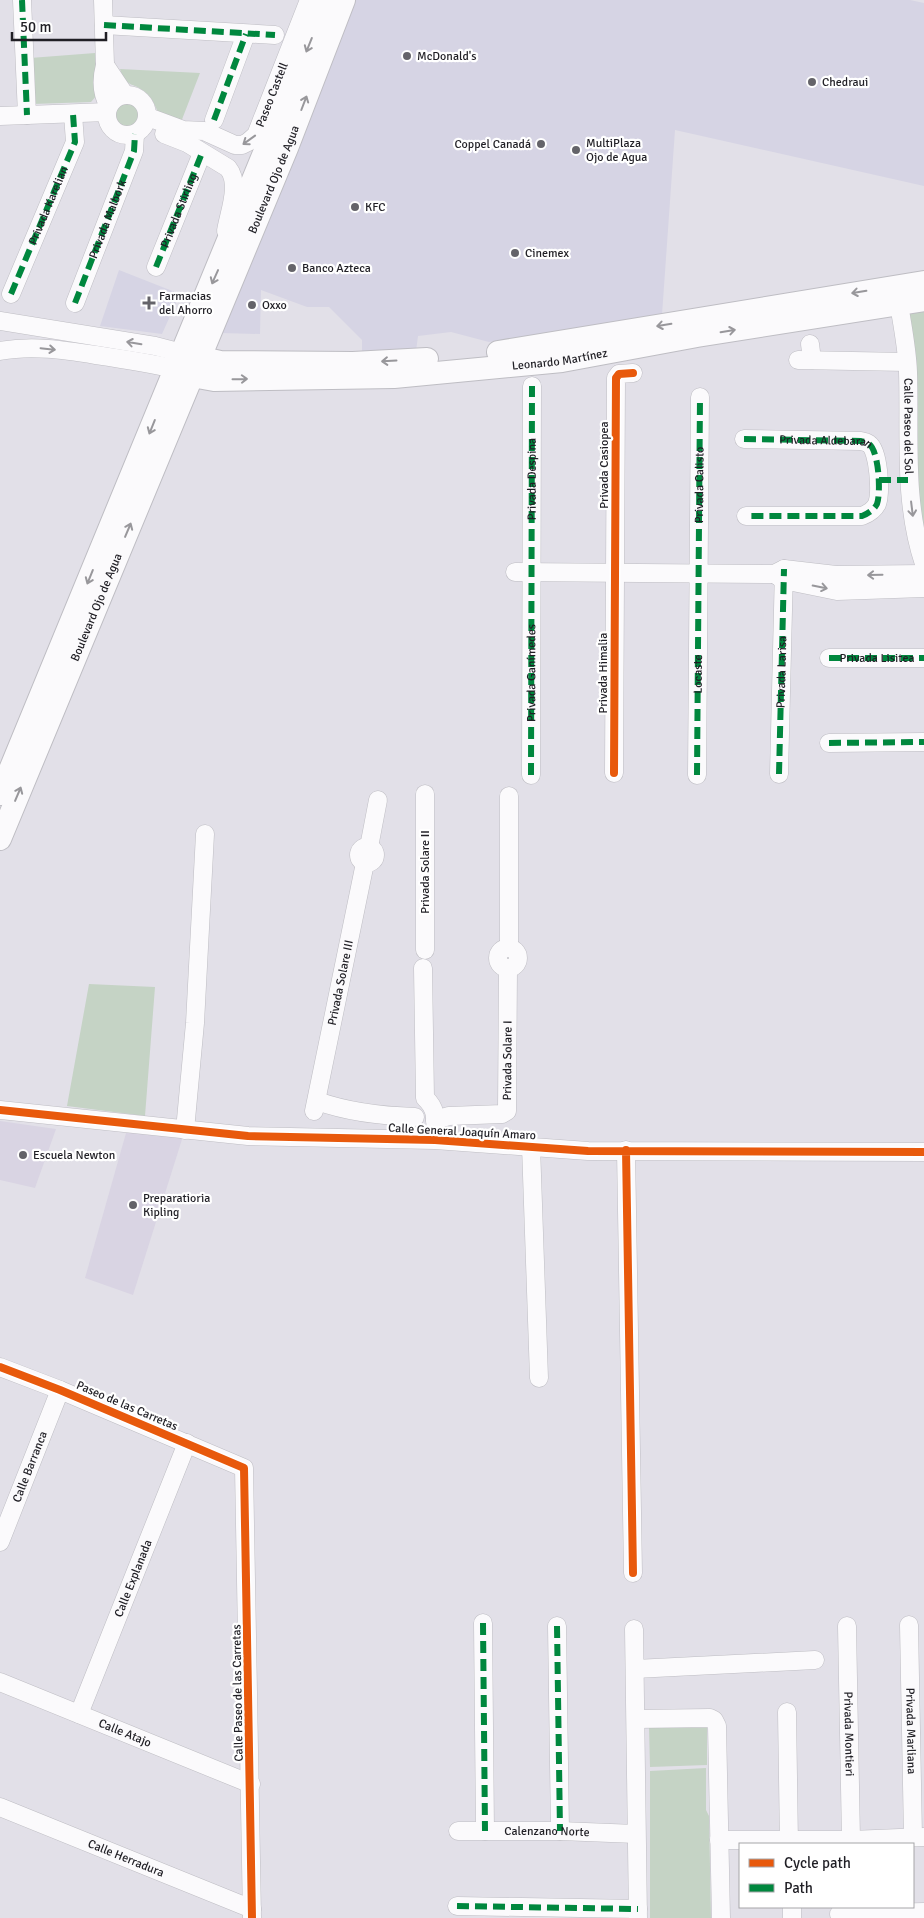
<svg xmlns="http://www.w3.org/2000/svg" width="924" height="1918" font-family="Signika,sans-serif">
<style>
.built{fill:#d6d4e4}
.education{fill:#d9d4e3}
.green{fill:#c5d3c5}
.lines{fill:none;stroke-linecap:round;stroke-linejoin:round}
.minor-casing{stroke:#bebdc3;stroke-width:19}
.major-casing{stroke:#bebdc3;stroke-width:24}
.minor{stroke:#fbfafc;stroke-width:18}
.major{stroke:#fbfafc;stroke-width:22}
.quiet{stroke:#00873e;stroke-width:6;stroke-dasharray:12 6;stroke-linecap:butt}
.cycleway-casing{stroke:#fff;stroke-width:11}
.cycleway{stroke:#e8590c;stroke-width:8}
.oneway{stroke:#98979b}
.poi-dot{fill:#646369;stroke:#fff;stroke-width:2}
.labels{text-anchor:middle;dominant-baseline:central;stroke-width:4.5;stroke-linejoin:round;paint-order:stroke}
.poi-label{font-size:12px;fill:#201f25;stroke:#fff;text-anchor:start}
.street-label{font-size:12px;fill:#201f25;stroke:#fff}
</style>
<rect width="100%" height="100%" fill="#e2e0e8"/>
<path class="built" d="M355,0H910L924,3V186L675,130L662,315L489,342L451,332L418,336L416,351L362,354V340L329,307H307L261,290L260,334L221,333Z
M119,270L180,294L162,334L100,326Z"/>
<path class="education" d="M0,1121L56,1129L35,1188L0,1180Z
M128,1126L184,1133L133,1295L85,1278Z"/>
<path class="green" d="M95,53L97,95L91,102L32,104L30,58Z
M120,69L200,73L181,122L160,115C155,108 153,97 145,92C133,82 126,88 120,69Z
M112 115a15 15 0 1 1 30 0a15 15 0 1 1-30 0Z
M924,306V539L921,530L907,315L911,309Z
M89,984L155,987L145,1116L67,1106Z
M707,1725V1765L650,1767L649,1727Z
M706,1768V1810L709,1816L711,1918H650V1771Z"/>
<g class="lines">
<defs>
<g id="minor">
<path d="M22,0L27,115"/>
<path d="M103,0L105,65C101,80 101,93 109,106"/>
<path d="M104,25L275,35"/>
<path d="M105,65L125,95"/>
<circle cx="127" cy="115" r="20"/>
<path d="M0,116L107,112"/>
<path id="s1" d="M148,117L183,130L204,131L235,145H242L248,142L256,135L309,0"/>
<path d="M214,120L246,34"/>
<path d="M164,134L187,143L228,168C241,184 229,212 226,231"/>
<path d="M156,267L202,153"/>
<path id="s2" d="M897,292C901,319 907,345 908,372C910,437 903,501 924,564"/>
<path d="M11,294L75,142L73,114"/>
<path d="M75,303L134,151L135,134"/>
<path d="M0,321L155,346L182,353"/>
<path d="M810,344L812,360"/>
<path d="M0,351C32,345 64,350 96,355C123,359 149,363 176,369"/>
<path d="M798,360L907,362"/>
<path d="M744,439L861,441C864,442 867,442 869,444C879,451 881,493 877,504C874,510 867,514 862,516H746"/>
<path d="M515,572L774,574L784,569L836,575L924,574"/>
<path d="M776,575L783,580L837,591L924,588"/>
<path id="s3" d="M829,658H924"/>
<path d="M829,743L924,742"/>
<path d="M614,773L616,378L619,374L633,373"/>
<path d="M779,774L784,569"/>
<path d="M531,775L532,386"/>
<path id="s4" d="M697,775L700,397"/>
<circle cx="367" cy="855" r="8"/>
<path d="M369,847L378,800"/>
<path d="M509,947V796"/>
<circle cx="508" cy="958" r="10"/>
<path d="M425,950V794"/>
<path d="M423,968L425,1098C436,1108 436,1118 435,1132"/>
<path d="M317,1101C348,1112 382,1116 415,1117"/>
<path d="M0,1110L248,1136L435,1140L588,1151L924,1152"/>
<path id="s5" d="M314,1111L365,863"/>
<path id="s6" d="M435,1120L449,1116L502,1114L507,1111L508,968"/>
<path d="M185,1130L195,1023L205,834"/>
<path d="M531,1146L539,1378"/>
<path d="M626,1150L633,1573"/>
<path d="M0,1367L60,1390L244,1468L252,1918"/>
<path id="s7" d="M0,1542L60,1390"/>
<path d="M483,1623L485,1831"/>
<path id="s8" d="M909,1625L913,1837"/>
<path d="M557,1626L560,1831"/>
<path id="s9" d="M847,1626L851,1840"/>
<path d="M634,1629L638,1918"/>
<path d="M635,1669L815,1660"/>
<path id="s10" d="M0,1682L251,1784"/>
<path d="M787,1712L789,1844"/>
<path id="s11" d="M79,1714L187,1443"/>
<path d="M636,1719L710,1718L714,1720L717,1726L721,1918"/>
<path id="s12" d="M0,1807L252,1909"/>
<path id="s13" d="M458,1831H560L636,1834"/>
<path d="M719,1840H851L924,1837"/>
<path d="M457,1906L638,1909"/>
<path d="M792,1907V1918"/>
<path d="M839,1914L924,1912"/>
</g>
<g id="major">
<path d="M498,352L924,282"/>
<path d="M185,354L220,362L353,363L427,359"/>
<path id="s14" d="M180,371L192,376L214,380L394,377L562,361L697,336L924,300"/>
<path d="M0,794C109,530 220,266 327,0"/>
<path id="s15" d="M0,839L287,148L344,0"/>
</g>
</defs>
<use href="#minor" class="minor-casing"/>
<use href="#major" class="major-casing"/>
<use href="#minor" class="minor"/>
<use href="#major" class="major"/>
<g class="quiet">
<path d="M22,0L27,115"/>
<path d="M104,25L275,35"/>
<path d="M214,120L246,34"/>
<path id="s16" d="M156,267L202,153"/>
<path id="s17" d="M11,294L75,142L73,114"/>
<path id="s18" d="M75,303L134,151L135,134"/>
<path id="s19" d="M744,439L861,441C864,442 867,442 869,444C879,451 881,493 877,504C874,510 867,514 862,516H746"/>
<path d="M879,480H908"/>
<path d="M829,658H924"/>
<path d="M829,743L924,742"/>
<path id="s20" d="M779,774L784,569"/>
<path id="s21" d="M531,775L532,386"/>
<path d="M697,775L700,397"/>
<path d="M483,1623L485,1831"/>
<path d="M557,1626L560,1831"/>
<path d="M457,1906L638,1909"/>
</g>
<defs>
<path id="cycleway" d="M614,773L616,378L619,374L633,373
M0,1110L248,1136L435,1140L588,1151L924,1152
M626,1150L633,1573
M0,1367L60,1390L244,1468L252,1918"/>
</defs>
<use href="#cycleway" class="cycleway-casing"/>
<use href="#cycleway" class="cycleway"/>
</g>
<defs><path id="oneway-shaft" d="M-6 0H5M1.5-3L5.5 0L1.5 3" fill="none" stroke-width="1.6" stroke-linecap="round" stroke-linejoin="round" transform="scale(1.25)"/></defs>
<g class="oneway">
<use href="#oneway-shaft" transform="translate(309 45) rotate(112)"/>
<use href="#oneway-shaft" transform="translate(304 103) rotate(-69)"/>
<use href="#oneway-shaft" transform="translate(249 140) rotate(144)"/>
<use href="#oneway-shaft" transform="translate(215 277) rotate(114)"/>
<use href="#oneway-shaft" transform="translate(859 292) rotate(171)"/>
<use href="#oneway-shaft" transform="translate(664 325) rotate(171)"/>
<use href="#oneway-shaft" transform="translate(728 331) rotate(-9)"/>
<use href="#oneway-shaft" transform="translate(134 343) rotate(-171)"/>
<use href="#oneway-shaft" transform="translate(48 349) rotate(6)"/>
<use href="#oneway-shaft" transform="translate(389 361) rotate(177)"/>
<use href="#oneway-shaft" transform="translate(240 379) rotate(-1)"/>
<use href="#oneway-shaft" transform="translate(152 427) rotate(112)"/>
<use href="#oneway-shaft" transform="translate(912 509) rotate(83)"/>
<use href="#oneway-shaft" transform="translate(128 530) rotate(-67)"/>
<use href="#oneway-shaft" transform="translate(875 575) rotate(179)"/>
<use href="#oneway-shaft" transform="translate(90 577) rotate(112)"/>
<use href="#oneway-shaft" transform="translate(820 587) rotate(11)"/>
<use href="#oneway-shaft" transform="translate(18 794) rotate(-67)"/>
</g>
<g class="poi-dot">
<circle cx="407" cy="56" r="5"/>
<circle cx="812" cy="82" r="5"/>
<circle cx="541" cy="144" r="5"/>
<circle cx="576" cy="150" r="5"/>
<circle cx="355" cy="207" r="5"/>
<circle cx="515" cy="253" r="5"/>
<circle cx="292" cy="268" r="5"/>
<path d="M146.5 295.5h5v5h5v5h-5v5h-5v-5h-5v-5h5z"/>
<circle cx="252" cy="305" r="5"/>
<circle cx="23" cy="1155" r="5"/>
<circle cx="133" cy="1205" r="5"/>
</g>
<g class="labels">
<g class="poi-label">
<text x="417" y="56">McDonald's</text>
<text x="822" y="82">Chedraui</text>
<text x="586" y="143">MultiPlaza<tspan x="586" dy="14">Ojo de Agua</tspan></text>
<text x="531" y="144" text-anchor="end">Coppel Canadá</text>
<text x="365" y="207">KFC</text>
<text x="525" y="253">Cinemex</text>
<text x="302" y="268">Banco Azteca</text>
<text x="159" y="296">Farmacias<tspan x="159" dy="14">del Ahorro</tspan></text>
<text x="262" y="305">Oxxo</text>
<text x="33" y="1155">Escuela Newton</text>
<text x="143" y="1198">Preparatioria<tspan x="143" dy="14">Kipling</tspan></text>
</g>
<g class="street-label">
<text stroke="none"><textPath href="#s1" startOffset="160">Paseo Castell</textPath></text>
<text stroke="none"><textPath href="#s15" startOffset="714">Boulevard Ojo de Agua</textPath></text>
<text stroke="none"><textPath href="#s17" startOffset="96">Privada Karelian</textPath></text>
<text stroke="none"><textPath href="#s16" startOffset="61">Privada Stirling</textPath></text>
<text stroke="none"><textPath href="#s18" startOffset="90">Privada Malbork</textPath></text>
<text stroke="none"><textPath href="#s14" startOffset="382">Leonardo Martínez</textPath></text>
<text stroke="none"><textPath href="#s2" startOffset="135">Calle Paseo del Sol</textPath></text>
<text stroke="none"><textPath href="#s19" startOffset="82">Privada Aldebaran</textPath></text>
<text transform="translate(604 465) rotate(-90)">Privada Casiopea</text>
<text stroke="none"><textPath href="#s21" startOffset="296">Privada Despina</textPath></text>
<text stroke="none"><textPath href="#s4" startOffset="290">Privada Calisto</textPath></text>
<text stroke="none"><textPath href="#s15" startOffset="251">Boulevard Ojo de Agua</textPath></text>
<text stroke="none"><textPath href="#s3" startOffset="48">Privada Lisitea</textPath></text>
<text stroke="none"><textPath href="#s20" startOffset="102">Privada Larisa</textPath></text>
<text stroke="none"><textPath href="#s21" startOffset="102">Privada Ganímedes</textPath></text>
<text transform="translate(603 673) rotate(-90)">Privada Himalia</text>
<text stroke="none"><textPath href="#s4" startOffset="101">Locaste</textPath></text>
<text transform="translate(425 872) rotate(-90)">Privada Solare II</text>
<text stroke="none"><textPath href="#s5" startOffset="131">Privada Solare III</textPath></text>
<text stroke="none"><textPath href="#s6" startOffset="124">Privada Solare I</textPath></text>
<text transform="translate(462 1132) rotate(3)">Calle General Joaquín Amaro</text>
<text transform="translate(127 1406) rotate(23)">Paseo de las Carretas</text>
<text stroke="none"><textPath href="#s7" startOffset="81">Calle Barranca</textPath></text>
<text stroke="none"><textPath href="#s11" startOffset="146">Calle Explanada</textPath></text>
<text transform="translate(238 1693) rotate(-91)">Calle Paseo de las Carretas</text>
<text stroke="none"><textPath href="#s8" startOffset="106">Privada Marliana</textPath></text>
<text stroke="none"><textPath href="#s10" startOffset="135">Calle Atajo</textPath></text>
<text stroke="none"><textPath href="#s9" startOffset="108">Privada Montieri</textPath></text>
<text stroke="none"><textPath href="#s13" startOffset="89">Calenzano Norte</textPath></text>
<text stroke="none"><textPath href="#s12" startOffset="136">Calle Herradura</textPath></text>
</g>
</g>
<rect x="739" y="1843" width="175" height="65" fill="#ffffff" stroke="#a6a5a8"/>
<rect x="749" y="1859" width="25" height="8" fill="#e8590c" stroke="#a6a5a8"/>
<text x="784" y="1868" font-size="15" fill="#201f25">Cycle path</text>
<rect x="749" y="1884" width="25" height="8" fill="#00873e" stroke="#a6a5a8"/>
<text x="784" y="1893" font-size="15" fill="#201f25">Path</text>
<path d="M12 32v8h94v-8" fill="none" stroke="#201f25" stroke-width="2.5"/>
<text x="20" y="32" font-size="15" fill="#201f25" stroke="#ffffff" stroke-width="4" paint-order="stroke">50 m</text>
</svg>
